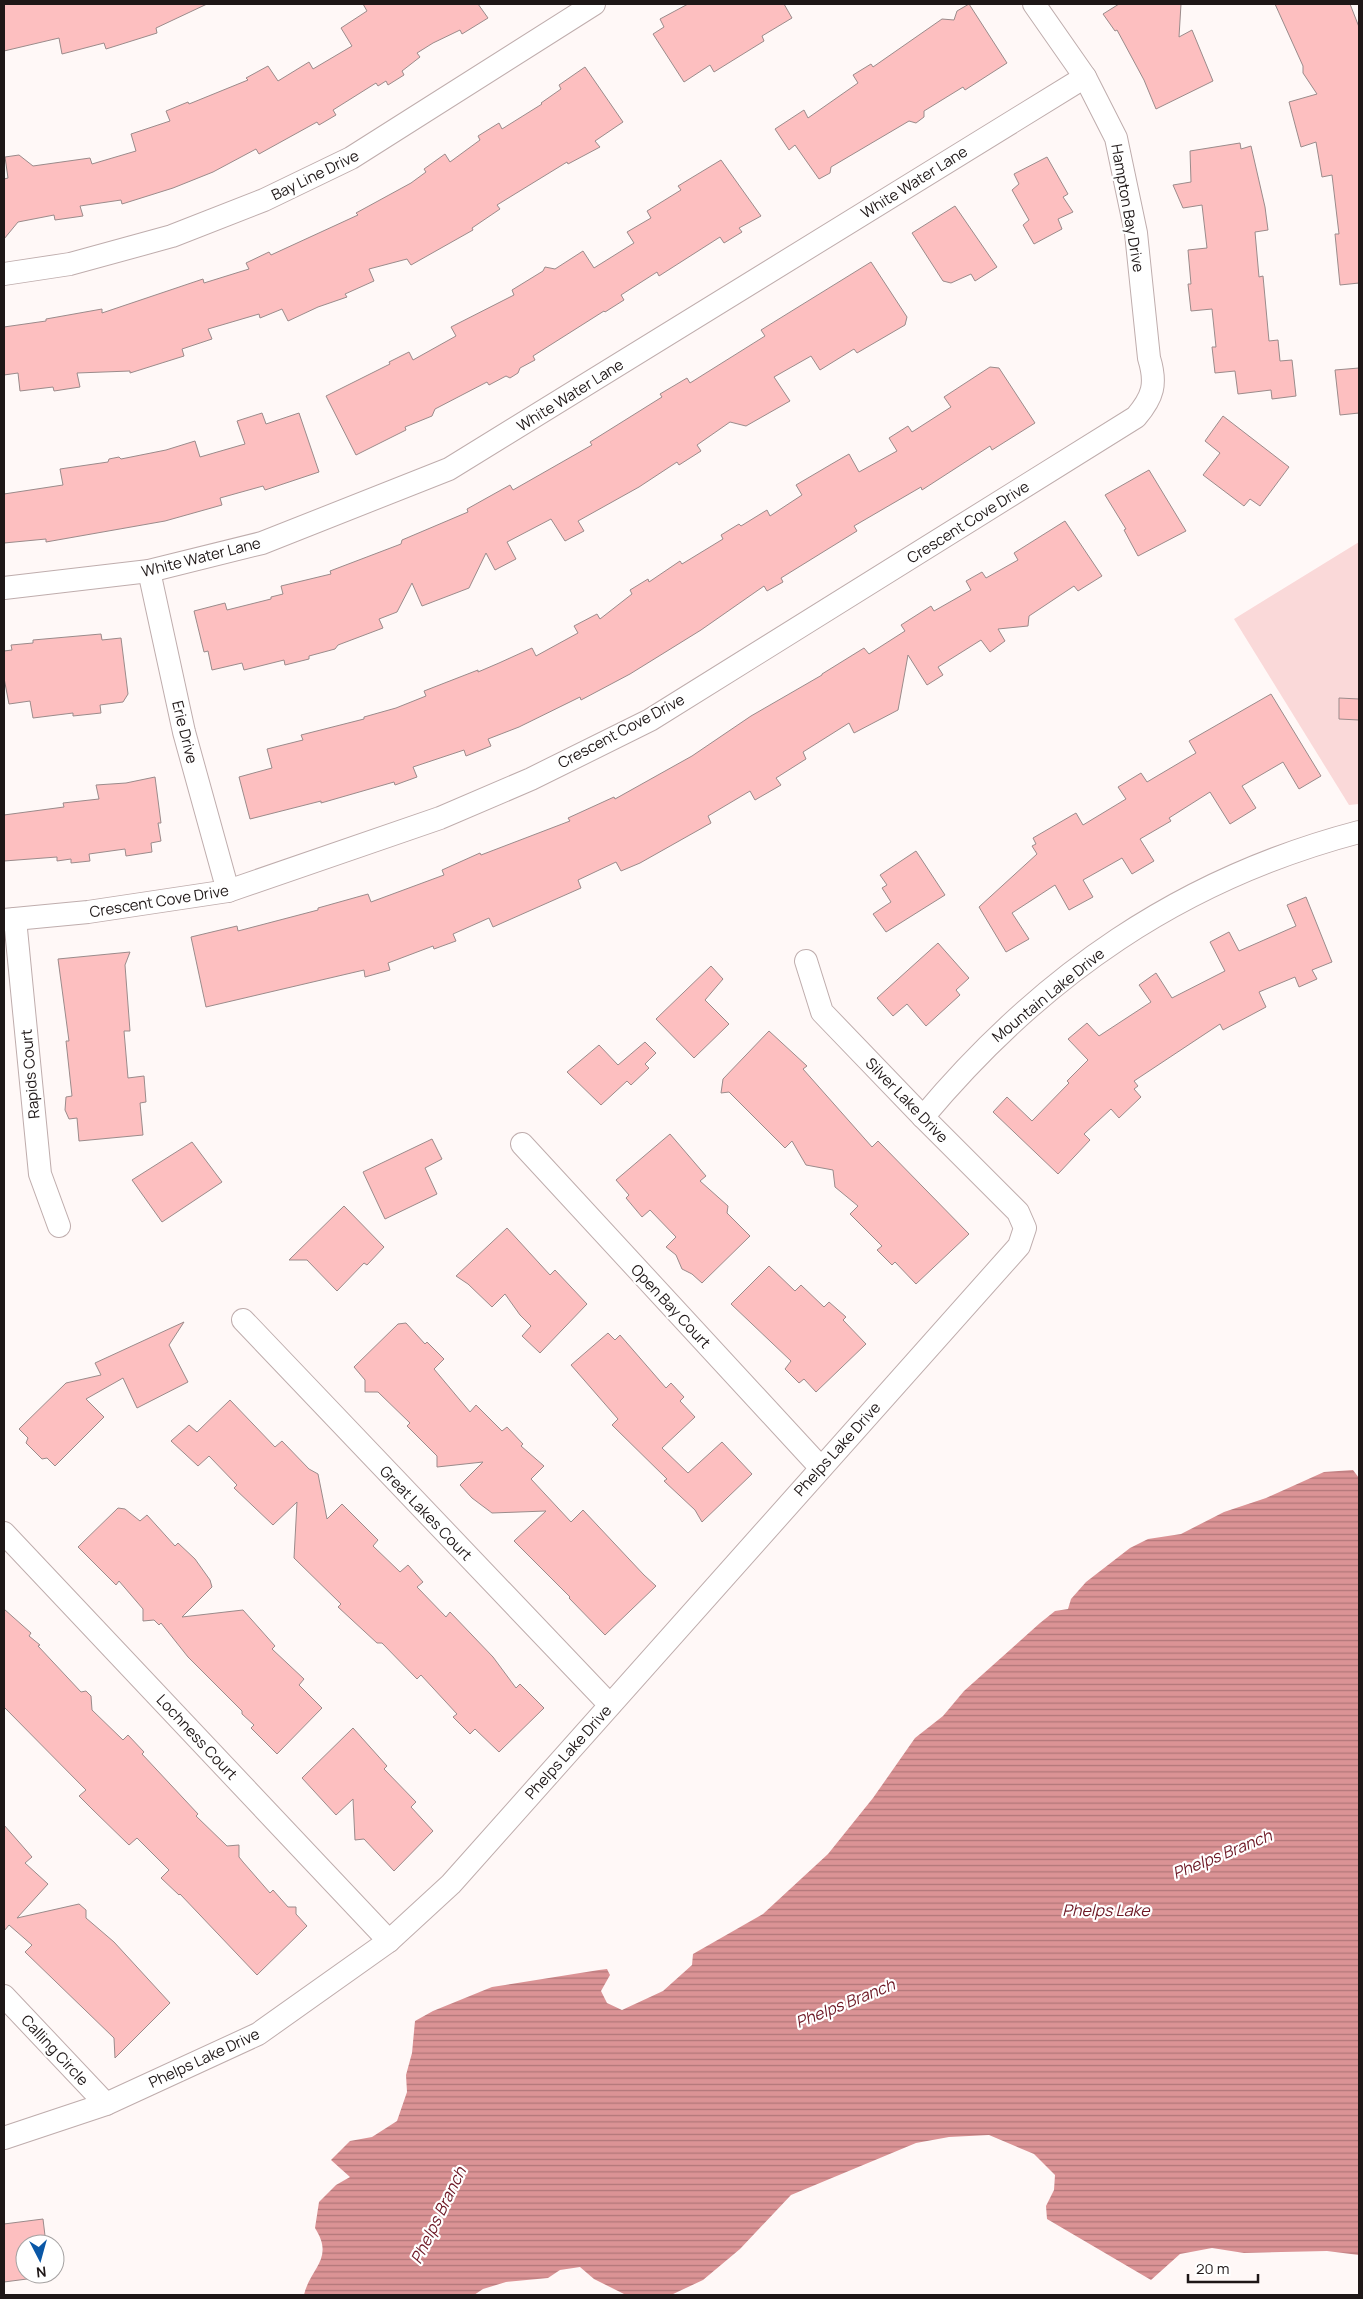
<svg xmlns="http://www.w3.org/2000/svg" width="1363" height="2299" viewBox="0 0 1363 2299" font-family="Manrope,sans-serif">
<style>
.green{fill:#fad9d9}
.water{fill:url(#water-rules)}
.building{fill:#fdbfc0;stroke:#9b8b8b}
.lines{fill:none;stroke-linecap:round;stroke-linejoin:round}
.minor-casing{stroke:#bfadad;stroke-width:24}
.minor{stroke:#fff;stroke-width:22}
.labels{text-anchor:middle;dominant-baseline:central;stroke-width:4.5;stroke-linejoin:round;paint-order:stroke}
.street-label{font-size:15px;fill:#1e1717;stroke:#fff}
.water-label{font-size:16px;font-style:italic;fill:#6d1724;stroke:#fff}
</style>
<defs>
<pattern id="water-rules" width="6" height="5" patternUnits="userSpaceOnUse" patternTransform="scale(1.25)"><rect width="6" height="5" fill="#db9395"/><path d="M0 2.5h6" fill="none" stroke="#b17779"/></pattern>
</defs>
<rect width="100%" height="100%" fill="#fff8f7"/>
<!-- green -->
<path class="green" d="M 1359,542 L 1359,804 L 1349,805 L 1234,619 Z"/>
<!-- water -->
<path class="water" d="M 1353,1470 L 1359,1478 L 1359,2255 L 1327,2251 L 1244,2253 L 1212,2248 L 1180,2254 L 1151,2280 L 1047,2219 L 1046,2206 L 1054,2190 L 1055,2175 L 1034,2154 L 989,2135 L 949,2137 L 916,2143 L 791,2195 L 740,2249 L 703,2280 L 671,2295 L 626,2295 L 594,2279 L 580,2267 L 560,2270 L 548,2278 L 506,2282 L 483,2289 L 474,2295 L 304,2295 C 310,2268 335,2259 315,2228 L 319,2202 L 336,2185 L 350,2177 L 331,2160 L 350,2141 L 372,2137 L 397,2121 L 407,2092 L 406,2075 L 412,2053 L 415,2021 L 433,2011 L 492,1987 L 599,1970 L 607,1969 L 610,1975 L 601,1991 L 607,2003 L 622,2010 L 663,1991 L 692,1965 L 693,1954 L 763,1914 L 828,1854 L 873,1798 L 915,1738 L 943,1716 L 964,1691 L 1040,1623 L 1055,1611 L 1068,1609 L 1071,1599 L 1086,1582 L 1130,1548 L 1148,1539 L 1181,1534 L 1224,1512 L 1266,1498 L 1324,1472 Z"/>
<!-- building -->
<g class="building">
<path d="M 4,4 L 207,4 L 156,28 L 157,33 L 106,49 L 104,43 L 62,54 L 59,38 L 4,51 Z"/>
<path d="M 363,4 L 478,4 L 488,18 L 462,34 L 460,30 L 433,43 L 417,53 L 420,57 L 402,71 L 404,75 L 388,85 L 386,81 L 378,86 L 376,83 L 333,110 L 336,115 L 319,125 L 317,122 L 259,154 L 256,149 L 213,172 L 173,188 L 122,204 L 121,200 L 80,206 L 83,216 L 55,220 L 54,215 L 18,222 L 4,239 L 4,179 L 8,178 L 5,157 L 19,155 L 33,166 L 90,158 L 92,164 L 136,151 L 131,134 L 170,121 L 166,111 L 188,102 L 189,104 L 248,80 L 246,78 L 268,66 L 278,81 L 309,62 L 313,69 L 352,46 L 341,28 L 367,11 Z"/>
<path d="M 688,4 L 784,4 L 792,18 L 762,36 L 764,41 L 714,72 L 710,65 L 684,82 L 653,34 L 664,27 L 660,19 Z"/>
<path d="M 969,4 L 1007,63 L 965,90 L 963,87 L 924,111 L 924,117 L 916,123 L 909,121 L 831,167 L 830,173 L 819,179 L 795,145 L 789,150 L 775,129 L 804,110 L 808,118 L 858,83 L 853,75 L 871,64 L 873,67 L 942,19 L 954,20 L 957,11 Z"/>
<path d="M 1119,4 L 1181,4 L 1179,37 L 1192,30 L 1213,81 L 1156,109 L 1144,80 L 1117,30 L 1115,31 L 1103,14 Z"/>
<path d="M 1275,4 L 1350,4 L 1359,27 L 1359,283 L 1340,285 L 1335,234 L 1339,234 L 1332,175 L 1322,177 L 1316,142 L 1301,147 L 1289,102 L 1317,94 L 1303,73 L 1303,66 Z"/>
<path d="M 585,67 L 623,122 L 595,141 L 600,147 L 568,164 L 567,162 L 497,205 L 500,209 L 472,228 L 473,230 L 411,265 L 407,259 L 369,269 L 374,281 L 345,294 L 347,297 L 318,307 L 288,321 L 282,309 L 260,318 L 259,314 L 208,329 L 212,339 L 182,349 L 184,356 L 130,373 L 130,371 L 77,373 L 80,387 L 54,391 L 53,387 L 20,391 L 18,373 L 4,375 L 4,327 L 46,321 L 46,319 L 102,309 L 102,313 L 203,279 L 204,283 L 249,269 L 246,263 L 269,252 L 271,255 L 358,215 L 356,213 L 411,183 L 426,172 L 424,169 L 445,154 L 450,162 L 480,140 L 478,136 L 499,123 L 502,129 L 542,104 L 541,103 L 561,89 L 559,85 Z"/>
<path d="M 1240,143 L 1241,149 L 1251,146 L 1265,207 L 1268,230 L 1255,232 L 1259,277 L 1263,276 L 1269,341 L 1278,340 L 1280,361 L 1292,360 L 1296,396 L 1272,399 L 1271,390 L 1238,394 L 1235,371 L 1215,373 L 1212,347 L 1216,347 L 1212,309 L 1191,311 L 1188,284 L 1191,284 L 1188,250 L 1207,248 L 1202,205 L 1183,208 L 1173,185 L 1191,182 L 1190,151 Z"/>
<path d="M 1047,157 L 1068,194 L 1063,197 L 1073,212 L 1058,219 L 1062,229 L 1034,244 L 1023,225 L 1029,220 L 1012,190 L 1019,184 L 1014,174 Z"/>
<path d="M 721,160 L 761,216 L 739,228 L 742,232 L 724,243 L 720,237 L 659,276 L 657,272 L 621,295 L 624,300 L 605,312 L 604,311 L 533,356 L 535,360 L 520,368 L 518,373 L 510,378 L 506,376 L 489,385 L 487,382 L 435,409 L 432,416 L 405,427 L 406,430 L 356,455 L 326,396 L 390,364 L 389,362 L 409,352 L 413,360 L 456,336 L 451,327 L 514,295 L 512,290 L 543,271 L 545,267 L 555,269 L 583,251 L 594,268 L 634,243 L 627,232 L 651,218 L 647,211 L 681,190 L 678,186 Z"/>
<path d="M 955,206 L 997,267 L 975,281 L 971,274 L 951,283 L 943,281 L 912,233 Z"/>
<path d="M 871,262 L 907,317 L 905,325 L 857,353 L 854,349 L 820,370 L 811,356 L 774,377 L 790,401 L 746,426 L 730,422 L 697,445 L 701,451 L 679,465 L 677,462 L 639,487 L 578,521 L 584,531 L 565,541 L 551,519 L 507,542 L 516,559 L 495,570 L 486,553 L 469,588 L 422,606 L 412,583 L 397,612 L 379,619 L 383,628 L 338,645 L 335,649 L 309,656 L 309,659 L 285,665 L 284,660 L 244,670 L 242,663 L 212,670 L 208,651 L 204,652 L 194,611 L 225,603 L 227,610 L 271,599 L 271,597 L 283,594 L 281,586 L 331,574 L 330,571 L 401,544 L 402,540 L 468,512 L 467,509 L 510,485 L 513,490 L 592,445 L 590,442 L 662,397 L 660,394 L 687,378 L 690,383 L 765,336 L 761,330 Z"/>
<path d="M 990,367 L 999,368 L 1035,423 L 992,450 L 990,446 L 922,490 L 921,487 L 854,526 L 857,531 L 781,578 L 783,582 L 767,591 L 764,586 L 701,630 L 630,674 L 581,700 L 580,697 L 519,727 L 488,739 L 491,746 L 466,756 L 464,750 L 413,767 L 417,777 L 395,785 L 394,782 L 321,803 L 321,801 L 250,819 L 239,777 L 272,768 L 267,749 L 303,740 L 301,735 L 364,719 L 364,717 L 396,708 L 426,696 L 424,691 L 478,670 L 478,672 L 499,663 L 532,648 L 536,656 L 578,633 L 574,626 L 597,614 L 600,619 L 632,594 L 630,590 L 648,579 L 649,582 L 680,561 L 682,564 L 723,539 L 721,535 L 739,524 L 741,526 L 767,510 L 770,516 L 802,495 L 796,485 L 830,465 L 849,454 L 859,472 L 897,451 L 889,438 L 908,426 L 912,432 L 951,407 L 944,397 Z"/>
<path d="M 1359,368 L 1359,413 L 1340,415 L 1335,370 Z"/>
<path d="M 262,413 L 266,424 L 299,413 L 319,472 L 265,490 L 263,486 L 220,498 L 222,505 L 165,521 L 46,542 L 46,539 L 4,543 L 4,494 L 63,485 L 60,469 L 108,462 L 109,459 L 119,457 L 121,459 L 166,450 L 195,441 L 200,457 L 245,444 L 237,421 Z"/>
<path d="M 1223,416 L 1289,467 L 1260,506 L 1250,499 L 1244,506 L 1203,475 L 1220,453 L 1205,441 Z"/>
<path d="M 1149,470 L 1186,531 L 1138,556 L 1124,530 L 1126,529 L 1105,495 Z"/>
<path d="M 1065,521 L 1102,576 L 1078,591 L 1074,586 L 1029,616 L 1028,626 L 998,629 L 1005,641 L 990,652 L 981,640 L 938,667 L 943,675 L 927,685 L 908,655 L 898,710 L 854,733 L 849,723 L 803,752 L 806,759 L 776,778 L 781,785 L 755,800 L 750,791 L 708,816 L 711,823 L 640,863 L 621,871 L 616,862 L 578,880 L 581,888 L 493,927 L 489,918 L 453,934 L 456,941 L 434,949 L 433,946 L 388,963 L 390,970 L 365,977 L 364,970 L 206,1007 L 191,937 L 237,926 L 238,931 L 318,910 L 318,908 L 368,894 L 371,902 L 444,875 L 442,870 L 480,853 L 481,855 L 570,821 L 568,818 L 614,797 L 615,799 L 692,756 L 751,716 L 822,675 L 822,674 L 864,648 L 869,654 L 905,631 L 901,625 L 931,606 L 934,611 L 971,590 L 966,581 L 982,572 L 986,578 L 1018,560 L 1014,553 Z"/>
<path d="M 101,634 L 102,640 L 121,638 L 128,694 L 123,702 L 100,705 L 101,713 L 73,716 L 73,713 L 33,718 L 30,701 L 9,704 L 4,678 L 4,651 L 12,650 L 11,645 L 33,643 L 33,640 Z"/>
<path d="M 1271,694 L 1321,776 L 1299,789 L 1283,762 L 1242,786 L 1256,808 L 1230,824 L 1210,792 L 1169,818 L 1171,821 L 1140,839 L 1154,861 L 1132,874 L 1122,858 L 1083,880 L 1093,897 L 1069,910 L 1055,885 L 1012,913 L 1029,939 L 1006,952 L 979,907 L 1037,854 L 1032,846 L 1036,844 L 1033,838 L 1076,813 L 1083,825 L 1126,799 L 1118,787 L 1141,773 L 1147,782 L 1196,753 L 1189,741 Z"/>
<path d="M 1339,698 L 1359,699 L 1359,720 L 1339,719 Z"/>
<path d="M 155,777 L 161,823 L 158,823 L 161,841 L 151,843 L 152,852 L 126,856 L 125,849 L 89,854 L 90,861 L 71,863 L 71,859 L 57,861 L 57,857 L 4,861 L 4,815 L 64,807 L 63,803 L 99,799 L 96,785 L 126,783 Z"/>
<path d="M 916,851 L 945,895 L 886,932 L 873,914 L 891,902 L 882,888 L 887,885 L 880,875 Z"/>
<path d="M 1306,897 L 1332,962 L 1312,970 L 1317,979 L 1299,987 L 1295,977 L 1259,992 L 1266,1007 L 1223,1030 L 1220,1024 L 1134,1081 L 1138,1086 L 1134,1089 L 1141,1097 L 1119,1118 L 1111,1109 L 1084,1134 L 1090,1140 L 1058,1174 L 993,1112 L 1007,1097 L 1032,1121 L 1069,1083 L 1067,1081 L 1088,1060 L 1068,1039 L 1087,1023 L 1099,1036 L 1151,1002 L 1139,985 L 1156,973 L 1172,998 L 1225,971 L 1210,942 L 1229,932 L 1239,951 L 1296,926 L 1287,905 Z"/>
<path d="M 938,943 L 969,978 L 956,990 L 960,995 L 926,1026 L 907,1004 L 893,1016 L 877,998 Z"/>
<path d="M 130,952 L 125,965 L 130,1031 L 124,1031 L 128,1078 L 144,1076 L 146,1102 L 140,1103 L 143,1135 L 79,1141 L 77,1118 L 69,1119 L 65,1110 L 66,1097 L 72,1096 L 66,1041 L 69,1041 L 58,959 Z"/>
<path d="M 711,966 L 723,979 L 705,1000 L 729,1024 L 694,1058 L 656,1019 Z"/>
<path d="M 769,1031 L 807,1066 L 803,1069 L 872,1147 L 878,1141 L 969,1234 L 916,1284 L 895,1262 L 892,1265 L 877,1250 L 882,1246 L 850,1214 L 858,1206 L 835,1187 L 833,1170 L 806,1165 L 792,1141 L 785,1148 L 729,1092 L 721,1093 L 723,1079 Z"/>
<path d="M 645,1042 L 656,1053 L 645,1064 L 649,1068 L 631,1085 L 627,1081 L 601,1105 L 567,1072 L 599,1045 L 618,1065 Z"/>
<path d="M 670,1134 L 706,1176 L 700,1181 L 728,1206 L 727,1213 L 750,1236 L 702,1283 L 692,1274 L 682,1269 L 676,1255 L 666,1247 L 676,1237 L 650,1210 L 642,1217 L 626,1198 L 629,1195 L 616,1180 Z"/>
<path d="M 432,1139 L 442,1159 L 425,1168 L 437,1194 L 385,1219 L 363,1172 Z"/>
<path d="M 192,1142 L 222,1182 L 162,1222 L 132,1180 Z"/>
<path d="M 344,1206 L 384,1247 L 367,1265 L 364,1263 L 337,1291 L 307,1260 L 289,1260 Z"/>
<path d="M 507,1228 L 550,1275 L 555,1270 L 587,1304 L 540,1353 L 522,1336 L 531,1326 L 520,1315 L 505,1294 L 492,1307 L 468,1284 L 456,1276 Z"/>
<path d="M 769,1266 L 795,1291 L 801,1285 L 824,1307 L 829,1302 L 846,1317 L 843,1320 L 866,1344 L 816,1392 L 804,1379 L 799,1383 L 785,1369 L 791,1361 L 731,1304 Z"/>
<path d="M 184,1322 L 169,1345 L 188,1382 L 137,1408 L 123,1378 L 86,1399 L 104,1417 L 55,1466 L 47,1458 L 42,1459 L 26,1443 L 28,1438 L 19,1429 L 66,1383 L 101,1375 L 95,1363 Z"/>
<path d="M 406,1323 L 425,1344 L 427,1342 L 444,1359 L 434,1369 L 470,1412 L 476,1405 L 502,1431 L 507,1427 L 523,1444 L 521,1446 L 544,1466 L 531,1479 L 571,1522 L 583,1510 L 644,1575 L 656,1586 L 605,1635 L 569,1598 L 570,1597 L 514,1541 L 546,1511 L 492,1513 L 472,1498 L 460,1485 L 483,1462 L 437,1467 L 437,1456 L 407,1426 L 410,1423 L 378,1392 L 365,1392 L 365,1380 L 354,1367 L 398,1324 Z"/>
<path d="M 608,1333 L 615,1340 L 620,1335 L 666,1388 L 671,1383 L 684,1397 L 680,1401 L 695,1417 L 662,1448 L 688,1473 L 722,1442 L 752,1474 L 702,1522 L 695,1510 L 664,1481 L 667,1479 L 612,1425 L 618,1419 L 571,1365 Z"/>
<path d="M 230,1400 L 275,1447 L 282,1441 L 309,1469 L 318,1474 L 327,1519 L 342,1504 L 378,1540 L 373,1546 L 400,1572 L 408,1565 L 423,1582 L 417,1587 L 446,1617 L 450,1612 L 493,1657 L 516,1688 L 520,1684 L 544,1708 L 499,1752 L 475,1729 L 470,1734 L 453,1717 L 457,1714 L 421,1675 L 417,1679 L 382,1643 L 377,1643 L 338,1607 L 341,1604 L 294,1558 L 297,1502 L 273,1525 L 234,1488 L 237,1485 L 209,1456 L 198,1466 L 171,1441 L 189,1425 L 197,1432 Z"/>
<path d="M 118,1508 L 125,1509 L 140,1521 L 147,1515 L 175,1546 L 178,1543 L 195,1559 L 210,1580 L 212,1587 L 182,1617 L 243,1610 L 275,1646 L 272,1649 L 304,1679 L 299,1685 L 322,1708 L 277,1754 L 251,1728 L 254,1725 L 242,1714 L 242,1711 L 188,1657 L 161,1623 L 159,1625 L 154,1620 L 143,1621 L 143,1609 L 119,1581 L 116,1585 L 78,1547 Z"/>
<path d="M 4,1609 L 31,1633 L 29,1636 L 40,1645 L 38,1646 L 81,1692 L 86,1691 L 91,1696 L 92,1710 L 123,1740 L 128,1735 L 144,1752 L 142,1754 L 198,1814 L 196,1816 L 227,1846 L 239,1845 L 239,1857 L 243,1862 L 270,1893 L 273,1890 L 288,1907 L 296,1907 L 296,1914 L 307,1926 L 257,1975 L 180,1894 L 179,1895 L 161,1878 L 169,1870 L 137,1838 L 129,1845 L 92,1809 L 79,1796 L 86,1790 L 4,1707 Z"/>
<path d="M 353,1728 L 387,1766 L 384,1769 L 416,1802 L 411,1807 L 433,1831 L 394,1871 L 364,1839 L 355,1840 L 353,1799 L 336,1815 L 302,1778 Z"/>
<path d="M 4,1825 L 32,1857 L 25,1863 L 48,1884 L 17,1918 L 79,1904 L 86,1910 L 86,1918 L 114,1942 L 170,2003 L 115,2058 L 114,2038 L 25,1952 L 32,1945 L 9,1925 L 4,1931 Z"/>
<path d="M 43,2219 L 46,2244 L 25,2244 L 25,2274 L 49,2274 L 50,2276 L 4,2282 L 4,2224 Z"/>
</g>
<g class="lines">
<!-- minor casing -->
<g class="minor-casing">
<g id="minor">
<path d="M 4,274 L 70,264 L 172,236 L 264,200 L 351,158 L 594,4"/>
<path d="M 149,571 L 184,732 L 228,891"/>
<path d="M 4,588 L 149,571 L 262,543 L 449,469 L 1085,77"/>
<path d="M 15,919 L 40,1174 L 59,1226"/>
<path d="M 4,920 L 88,912 L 228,891 L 440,818 L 531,779 L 650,720 L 1136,417 C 1153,397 1157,384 1149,358 L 1136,233 L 1116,138 L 1085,77 L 1034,4"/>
<path d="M 923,1117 C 1041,976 1180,879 1359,832"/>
<path d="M 522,1144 L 821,1468"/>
<path d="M 243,1320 L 610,1705"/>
<path d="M 4,1533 L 389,1941"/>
<path d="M 4,1996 L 106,2104"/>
<path d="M 4,2138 L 106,2104 L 258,2034 L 389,1941 L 451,1884 L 1019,1246 L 1025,1228 L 1018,1212 L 923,1117 L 822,1012 L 806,961"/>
</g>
</g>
<!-- minor -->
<use href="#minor" class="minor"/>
</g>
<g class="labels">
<!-- street labels -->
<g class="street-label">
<text transform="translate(315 175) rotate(-26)">Bay Line Drive</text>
<text transform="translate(914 182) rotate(-32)">White Water Lane</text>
<text transform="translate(1128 208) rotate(80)">Hampton Bay Drive</text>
<text transform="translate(570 395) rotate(-32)">White Water Lane</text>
<text transform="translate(968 522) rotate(-32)">Crescent Cove Drive</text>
<text transform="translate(201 557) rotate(-14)">White Water Lane</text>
<text transform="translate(621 731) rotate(-28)">Crescent Cove Drive</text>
<text transform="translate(185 732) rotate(76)">Erie Drive</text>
<text transform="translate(159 901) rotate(-9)">Crescent Cove Drive</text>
<text transform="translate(1048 995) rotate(-39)">Mountain Lake Drive</text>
<text transform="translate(30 1074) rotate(-95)">Rapids Court</text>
<text transform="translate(907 1100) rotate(46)">Silver Lake Drive</text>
<text transform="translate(671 1306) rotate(47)">Open Bay Court</text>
<text transform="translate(837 1449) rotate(-48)">Phelps Lake Drive</text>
<text transform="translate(426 1513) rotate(46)">Great Lakes Court</text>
<text transform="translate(197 1737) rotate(47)">Lochness Court</text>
<text transform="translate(568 1752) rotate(-48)">Phelps Lake Drive</text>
<text transform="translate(55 2050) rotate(47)">Calling Circle</text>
<text transform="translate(204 2058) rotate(-25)">Phelps Lake Drive</text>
</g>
<!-- water labels -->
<g class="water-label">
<text transform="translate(1222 1854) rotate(-22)">Phelps Branch</text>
<text x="1106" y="1910">Phelps Lake</text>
<text transform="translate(845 2003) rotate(-22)">Phelps Branch</text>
<text transform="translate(438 2215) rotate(-64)">Phelps Branch</text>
</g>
</g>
<!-- border -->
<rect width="1363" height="2299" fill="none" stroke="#1e1717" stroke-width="10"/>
<!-- north arrow -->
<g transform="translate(40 2259) rotate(174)"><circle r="24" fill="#ffffff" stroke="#a5a2a2"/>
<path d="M0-4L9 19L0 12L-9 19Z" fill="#0a57a6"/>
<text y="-8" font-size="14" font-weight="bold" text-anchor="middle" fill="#1e1717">N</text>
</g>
<!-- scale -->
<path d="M1188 2274v8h70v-8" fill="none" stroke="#1e1717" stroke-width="2.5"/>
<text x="1196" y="2274" font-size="15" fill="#1e1717" stroke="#ffffff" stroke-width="4" paint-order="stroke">20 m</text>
</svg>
